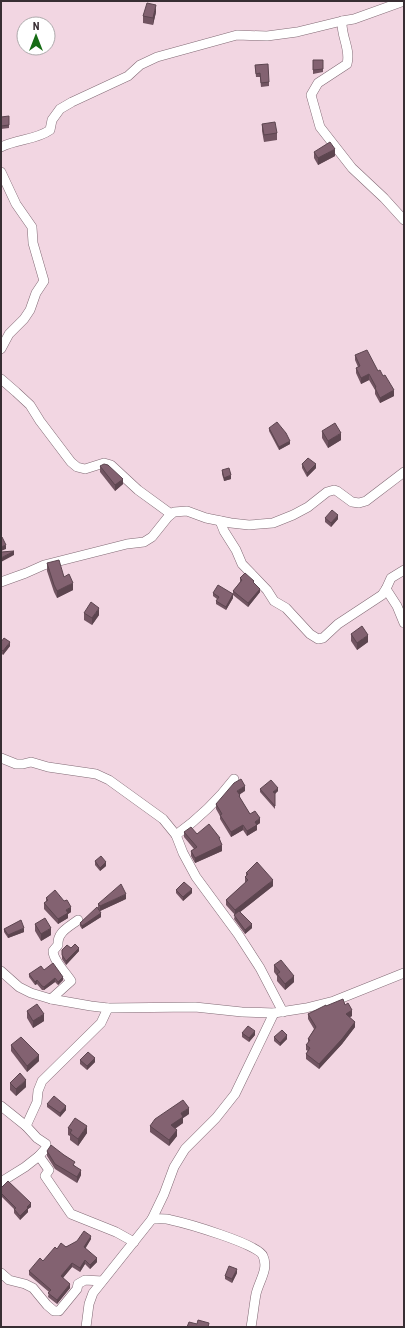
<svg xmlns="http://www.w3.org/2000/svg" width="405" height="1328" viewBox="0 0 405 1328" font-family="'Roboto Condensed',sans-serif">
<style>
.lines{fill:none;stroke-linecap:round;stroke-linejoin:round}
.street-casing{stroke:#826a75;stroke-width:10}
.street{stroke:#fff;stroke-width:9}
.wall{fill:#715461}
.shaded-wall{fill:#5c454f}
.building{fill:#836271;stroke:#5c454f}
</style>
<rect width="100%" height="100%" fill="#f2d6e2"/>
<g class="lines">
<!-- street casing -->
<g class="street-casing">
<g id="street">
<path d="M 342,21 C 341,37 351,49 347,64 L 318,83 L 311,95 L 320,127 L 352,168 L 384,198 L 404,220"/>
<path d="M 1,147 C 17,139 36,140 50,130 L 52,120 L 60,109 L 72,102 L 128,76 L 140,65 L 157,57 L 237,35 L 267,36 L 297,32 L 342,21 L 354,19 L 404,1"/>
<path d="M 1,172 L 16,204 L 32,227 L 33,243 L 44,281 L 36,293 L 30,310 L 24,319 L 9,334 L 1,349"/>
<path d="M 1,379 L 16,392 L 30,405 L 40,421 L 71,462 L 77,467 L 85,469 L 104,463 L 111,465 L 138,490 L 171,514"/>
<path d="M 220,521 L 224,531 L 236,550 L 242,564 L 267,590 L 274,601 L 286,608 L 310,634 L 318,639 L 323,638 L 338,624 L 382,595 L 386,589 L 391,578 L 404,570"/>
<path d="M 1,582 L 26,573 L 44,565 L 127,544 L 144,542 L 152,537 L 168,517 L 174,512 L 187,511 L 206,518 L 231,523 L 249,525 L 273,523 L 293,515 L 308,507 L 327,492 L 334,490 L 337,491 L 352,502 L 359,503 L 366,501 L 404,472"/>
<path d="M 386,589 L 397,606 L 404,623"/>
<path d="M 1,758 L 16,764 L 23,764 L 31,762 L 48,767 L 96,774 L 109,780 L 163,819 L 176,835 L 183,853 L 196,877 L 238,934 L 260,968 L 283,1012"/>
<path d="M 176,835 C 198,819 218,800 234,779"/>
<path d="M 1,971 L 19,987 L 31,993 L 51,999 L 91,1006 L 108,1008 L 195,1007 L 242,1012 L 274,1013 L 306,1008 L 334,1001 L 404,973"/>
<path d="M 51,999 L 71,981 C 66,973 53,960 53,951 L 58,945 C 57,932 69,927 78,920"/>
<path d="M 1,1106 L 26,1126 L 37,1138 L 46,1144 L 46,1148 L 39,1156 L 49,1170 L 45,1176 L 71,1214 L 116,1232 L 134,1242"/>
<path d="M 26,1126 L 37,1102 L 38,1091 L 42,1081 L 101,1023 L 108,1008"/>
<path d="M 1,1182 L 25,1167 L 39,1156"/>
<path d="M 152,1219 C 158,1219 165,1218 171,1220 C 185,1223 259,1244 263,1256 C 269,1269 259,1281 256,1294 C 254,1305 253,1316 251,1327"/>
<path d="M 1,1273 L 9,1280 L 25,1284 L 33,1288 L 47,1305 L 54,1311 L 59,1311 L 77,1289 L 78,1284 L 85,1280 L 102,1281"/>
<path d="M 86,1327 L 89,1304 L 93,1293 L 152,1219 L 164,1194 L 174,1167 L 185,1149 L 216,1118 L 235,1094 L 274,1013"/>
</g>
</g>
<!-- street -->
<use href="#street" class="street"/>
</g>
<!-- wall -->
<g class="wall">
<path d="M 156,12 L 153,25 L 143,23 L 143,16 Z"/>
<path d="M 313,60 L 323,60 L 323,72 L 313,74 Z"/>
<path d="M 255,65 L 269,82 L 269,86 L 261,87 L 260,77 L 256,77 Z"/>
<path d="M 1,117 L 9,125 L 9,128 L 1,129 Z"/>
<path d="M 262,124 L 277,133 L 277,140 L 264,142 L 262,131 Z"/>
<path d="M 314,152 L 335,156 L 318,165 L 314,158 Z"/>
<path d="M 355,355 L 378,371 L 394,396 L 380,403 L 375,394 L 375,390 L 369,380 L 361,384 L 356,373 L 356,368 L 358,367 L 355,360 Z"/>
<path d="M 269,428 L 290,444 L 279,450 L 269,431 Z"/>
<path d="M 322,431 L 341,440 L 328,448 L 322,438 Z"/>
<path d="M 302,464 L 316,468 L 307,477 L 302,468 Z"/>
<path d="M 100,466 L 123,484 L 115,491 L 100,472 Z"/>
<path d="M 222,470 L 231,479 L 224,481 L 222,474 Z"/>
<path d="M 325,518 L 338,519 L 331,527 L 325,522 Z"/>
<path d="M 47,563 L 64,577 L 73,590 L 57,598 L 54,592 L 47,571 Z"/>
<path d="M 240,578 L 254,583 L 260,592 L 248,607 L 233,595 L 233,598 L 226,610 L 216,604 L 216,601 L 217,599 L 213,596 L 213,593 L 233,594 L 233,591 L 240,582 Z"/>
<path d="M 84,613 L 99,615 L 92,625 L 84,620 Z"/>
<path d="M 351,634 L 368,642 L 357,650 L 351,641 Z"/>
<path d="M 1,642 L 10,646 L 3,655 L 1,653 Z"/>
<path d="M 260,789 L 278,791 L 275,794 L 275,809 L 260,792 Z"/>
<path d="M 245,791 L 240,794 L 240,798 L 250,814 L 260,823 L 257,825 L 257,830 L 247,836 L 243,830 L 231,837 L 220,819 L 220,816 L 216,809 L 216,804 Z"/>
<path d="M 184,832 L 197,834 L 220,841 L 222,851 L 195,863 L 191,856 L 191,851 L 194,849 L 184,837 Z"/>
<path d="M 95,861 L 106,866 L 100,871 L 95,865 Z"/>
<path d="M 246,873 L 273,886 L 240,912 L 252,928 L 245,934 L 234,919 L 235,915 L 226,905 L 226,900 L 245,883 L 245,877 L 246,876 Z"/>
<path d="M 176,890 L 192,893 L 183,901 L 176,893 Z"/>
<path d="M 46,898 L 71,912 L 68,914 L 68,918 L 58,924 L 44,909 L 44,903 L 46,902 Z"/>
<path d="M 126,899 L 100,911 L 101,917 L 82,929 L 80,926 L 80,923 L 98,909 L 98,904 Z"/>
<path d="M 35,924 L 51,935 L 41,941 L 35,931 Z"/>
<path d="M 4,929 L 24,932 L 8,938 L 4,932 Z"/>
<path d="M 71,948 L 79,951 L 66,965 L 62,959 L 62,950 Z"/>
<path d="M 274,965 L 294,982 L 285,990 L 277,981 L 277,976 L 274,972 Z"/>
<path d="M 44,970 L 63,980 L 58,985 L 55,982 L 44,990 L 42,990 L 37,984 L 35,985 L 29,977 L 29,974 Z"/>
<path d="M 345,1005 L 352,1016 L 350,1017 L 355,1027 L 342,1044 L 319,1069 L 306,1059 L 306,1054 L 308,1051 L 306,1050 L 306,1045 L 308,1043 L 308,1039 L 314,1029 L 308,1019 L 308,1014 L 326,1006 Z"/>
<path d="M 27,1011 L 44,1021 L 33,1028 L 27,1018 Z"/>
<path d="M 242,1033 L 255,1035 L 249,1042 L 242,1037 Z"/>
<path d="M 274,1037 L 287,1039 L 280,1046 L 274,1041 Z"/>
<path d="M 11,1045 L 39,1061 L 27,1072 L 11,1051 Z"/>
<path d="M 80,1060 L 95,1062 L 87,1070 L 80,1064 Z"/>
<path d="M 10,1083 L 26,1087 L 16,1096 L 10,1090 Z"/>
<path d="M 47,1104 L 66,1110 L 60,1117 L 47,1107 Z"/>
<path d="M 189,1114 L 183,1118 L 183,1123 L 175,1129 L 177,1136 L 169,1146 L 150,1132 L 150,1126 Z"/>
<path d="M 68,1128 L 87,1133 L 78,1146 L 70,1140 L 70,1136 L 68,1135 Z"/>
<path d="M 47,1151 L 64,1155 L 75,1166 L 81,1175 L 77,1183 L 55,1169 L 47,1156 Z"/>
<path d="M 1,1188 L 31,1207 L 28,1209 L 28,1212 L 20,1220 L 14,1213 L 14,1209 L 1,1196 Z"/>
<path d="M 91,1239 L 85,1248 L 97,1262 L 90,1269 L 85,1264 L 80,1272 L 72,1267 L 63,1278 L 70,1288 L 57,1304 L 48,1297 L 49,1292 L 29,1275 L 29,1271 L 43,1261 L 57,1249 Z"/>
<path d="M 237,1273 L 232,1283 L 225,1279 L 225,1276 Z"/>
</g>
<!-- shaded-wall -->
<g class="shaded-wall">
<path d="M 156,5 L 156,12 L 153,25 L 153,18 Z"/>
<path d="M 335,149 L 335,156 L 318,165 L 318,158 Z"/>
<path d="M 369,374 L 369,380 L 361,384 L 361,378 Z"/>
<path d="M 394,390 L 394,396 L 380,403 L 380,398 Z"/>
<path d="M 341,433 L 341,440 L 328,448 L 328,441 Z"/>
<path d="M 290,441 L 290,444 L 279,450 L 279,447 Z"/>
<path d="M 316,464 L 316,468 L 307,477 L 307,473 Z"/>
<path d="M 231,475 L 231,479 L 224,481 L 224,478 Z"/>
<path d="M 123,479 L 123,484 L 115,491 L 115,485 Z"/>
<path d="M 338,515 L 338,519 L 331,527 L 331,523 Z"/>
<path d="M 6,545 L 6,549 L 1,551 L 1,547 Z"/>
<path d="M 14,551 L 14,555 L 1,562 L 1,558 Z"/>
<path d="M 73,583 L 73,590 L 57,598 L 57,591 Z"/>
<path d="M 260,589 L 260,592 L 248,607 L 248,603 Z"/>
<path d="M 233,594 L 233,598 L 226,610 L 226,607 Z"/>
<path d="M 99,608 L 99,615 L 92,625 L 92,618 Z"/>
<path d="M 368,635 L 368,642 L 357,650 L 357,643 Z"/>
<path d="M 10,642 L 10,646 L 3,655 L 3,651 Z"/>
<path d="M 245,786 L 245,791 L 237,796 L 237,791 Z"/>
<path d="M 278,788 L 278,791 L 273,795 L 273,792 Z"/>
<path d="M 260,818 L 260,823 L 257,825 L 257,830 L 247,836 L 247,831 L 255,822 Z"/>
<path d="M 243,825 L 243,830 L 231,837 L 231,832 Z"/>
<path d="M 222,845 L 222,851 L 195,863 L 195,858 Z"/>
<path d="M 106,862 L 106,866 L 100,871 L 100,868 Z"/>
<path d="M 273,880 L 273,886 L 235,916 L 235,910 Z"/>
<path d="M 192,889 L 192,893 L 183,901 L 183,897 Z"/>
<path d="M 126,894 L 126,899 L 100,911 L 100,906 Z"/>
<path d="M 71,907 L 71,912 L 68,914 L 68,918 L 58,924 L 58,919 L 66,910 Z"/>
<path d="M 101,913 L 101,917 L 82,929 L 82,926 Z"/>
<path d="M 252,924 L 252,928 L 245,934 L 245,930 Z"/>
<path d="M 24,928 L 24,932 L 8,938 L 8,935 Z"/>
<path d="M 51,928 L 51,935 L 41,941 L 41,934 Z"/>
<path d="M 79,948 L 79,951 L 66,965 L 66,961 Z"/>
<path d="M 294,976 L 294,982 L 285,990 L 285,984 Z"/>
<path d="M 63,977 L 63,980 L 58,985 L 58,982 Z"/>
<path d="M 55,978 L 55,982 L 44,990 L 44,987 Z"/>
<path d="M 37,980 L 37,984 L 35,985 L 35,982 Z"/>
<path d="M 352,1010 L 352,1016 L 346,1019 L 346,1014 Z"/>
<path d="M 44,1014 L 44,1021 L 33,1028 L 33,1021 Z"/>
<path d="M 355,1022 L 355,1027 L 342,1044 L 319,1069 L 319,1064 Z"/>
<path d="M 255,1031 L 255,1035 L 249,1042 L 249,1038 Z"/>
<path d="M 287,1035 L 287,1039 L 280,1046 L 280,1043 Z"/>
<path d="M 39,1055 L 39,1061 L 27,1072 L 27,1066 Z"/>
<path d="M 95,1058 L 95,1062 L 87,1070 L 87,1066 Z"/>
<path d="M 26,1080 L 26,1087 L 16,1096 L 16,1089 Z"/>
<path d="M 66,1106 L 66,1110 L 60,1117 L 60,1113 Z"/>
<path d="M 189,1108 L 189,1114 L 183,1118 L 183,1123 L 171,1131 L 171,1125 L 181,1113 Z"/>
<path d="M 87,1126 L 87,1133 L 78,1146 L 78,1139 Z"/>
<path d="M 177,1130 L 177,1136 L 169,1146 L 169,1140 Z"/>
<path d="M 81,1170 L 81,1175 L 77,1183 L 77,1177 Z"/>
<path d="M 31,1203 L 31,1207 L 28,1209 L 28,1212 L 20,1220 L 20,1216 Z"/>
<path d="M 91,1236 L 91,1239 L 84,1251 L 84,1247 Z"/>
<path d="M 97,1258 L 97,1262 L 90,1269 L 90,1265 Z"/>
<path d="M 85,1260 L 85,1264 L 80,1272 L 80,1268 Z"/>
<path d="M 72,1263 L 72,1267 L 61,1280 L 61,1276 Z"/>
<path d="M 237,1269 L 237,1273 L 232,1283 L 232,1279 Z"/>
<path d="M 70,1284 L 70,1288 L 57,1304 L 57,1300 Z"/>
</g>
<!-- building -->
<g class="building">
<path d="M 147,3 L 156,5 L 153,18 L 143,16 Z"/>
<path d="M 313,60 L 323,60 L 323,69 L 313,70 Z"/>
<path d="M 268,64 L 269,82 L 261,83 L 260,73 L 256,74 L 255,65 Z"/>
<path d="M 9,116 L 9,125 L 1,126 L 1,117 Z"/>
<path d="M 275,122 L 277,133 L 264,135 L 262,124 Z"/>
<path d="M 330,142 L 335,149 L 318,158 L 314,152 Z"/>
<path d="M 367,350 L 378,371 L 380,370 L 383,376 L 385,375 L 394,390 L 380,398 L 375,388 L 376,387 L 369,374 L 361,378 L 356,368 L 360,366 L 355,355 Z"/>
<path d="M 277,422 L 286,433 L 290,441 L 279,447 L 269,428 Z"/>
<path d="M 335,423 L 341,433 L 328,441 L 322,431 Z"/>
<path d="M 308,458 L 316,464 L 307,473 L 302,464 Z"/>
<path d="M 104,464 L 108,465 L 123,479 L 115,485 L 100,466 Z"/>
<path d="M 229,468 L 231,475 L 224,478 L 222,470 Z"/>
<path d="M 332,510 L 338,515 L 331,523 L 325,518 Z"/>
<path d="M 1,537 L 2,537 L 6,545 L 1,547 Z"/>
<path d="M 14,551 L 1,558 L 1,552 Z"/>
<path d="M 59,560 L 64,577 L 69,574 L 73,583 L 57,591 L 54,585 L 47,563 Z"/>
<path d="M 245,573 L 254,581 L 253,582 L 260,589 L 248,603 L 233,591 L 242,580 L 240,578 Z"/>
<path d="M 218,585 L 233,594 L 226,607 L 216,601 L 219,597 L 213,593 Z"/>
<path d="M 91,602 L 99,608 L 92,618 L 84,613 Z"/>
<path d="M 362,626 L 368,635 L 357,643 L 351,634 Z"/>
<path d="M 4,638 L 10,642 L 3,651 L 1,649 L 1,642 Z"/>
<path d="M 241,779 L 245,786 L 237,791 L 240,795 L 239,796 L 250,814 L 255,811 L 260,818 L 255,822 L 257,825 L 247,831 L 243,825 L 231,832 L 220,815 L 222,814 L 216,804 L 234,783 Z"/>
<path d="M 271,780 L 278,788 L 273,792 L 275,793 L 275,806 L 260,789 Z"/>
<path d="M 209,824 L 220,838 L 219,838 L 222,845 L 195,858 L 191,851 L 197,847 L 184,832 L 191,827 L 197,834 Z"/>
<path d="M 101,856 L 106,862 L 100,868 L 95,861 Z"/>
<path d="M 257,862 L 273,880 L 235,910 L 226,900 L 248,880 L 245,877 L 248,874 L 246,873 Z"/>
<path d="M 184,882 L 192,889 L 183,897 L 176,890 Z"/>
<path d="M 121,884 L 126,894 L 100,906 L 98,904 Z"/>
<path d="M 55,890 L 64,901 L 67,900 L 71,907 L 66,910 L 68,913 L 58,919 L 44,903 L 48,900 L 46,898 Z"/>
<path d="M 97,907 L 101,913 L 82,926 L 80,923 Z"/>
<path d="M 239,911 L 252,924 L 245,930 L 234,915 Z"/>
<path d="M 45,918 L 51,928 L 41,934 L 35,924 Z"/>
<path d="M 21,920 L 24,928 L 8,935 L 4,929 Z"/>
<path d="M 75,944 L 79,948 L 66,961 L 62,955 L 62,950 L 67,945 L 71,948 Z"/>
<path d="M 281,960 L 294,976 L 285,984 L 277,974 L 280,972 L 274,965 Z"/>
<path d="M 53,963 L 63,977 L 58,982 L 55,978 L 44,987 L 42,986 L 37,980 L 35,982 L 29,974 L 41,966 L 44,970 Z"/>
<path d="M 343,999 L 345,1005 L 348,1003 L 352,1010 L 346,1014 L 355,1022 L 342,1039 L 319,1064 L 306,1054 L 310,1048 L 306,1045 L 310,1040 L 308,1039 L 316,1027 L 308,1014 L 326,1005 L 326,1006 Z"/>
<path d="M 37,1004 L 44,1014 L 33,1021 L 27,1011 Z"/>
<path d="M 248,1026 L 255,1031 L 249,1038 L 242,1033 Z"/>
<path d="M 282,1030 L 287,1035 L 280,1043 L 274,1037 Z"/>
<path d="M 21,1037 L 39,1055 L 27,1066 L 11,1045 Z"/>
<path d="M 88,1052 L 95,1058 L 87,1066 L 80,1060 Z"/>
<path d="M 20,1073 L 26,1080 L 16,1089 L 10,1083 Z"/>
<path d="M 54,1096 L 66,1106 L 60,1113 L 47,1104 Z"/>
<path d="M 183,1100 L 189,1108 L 181,1113 L 183,1117 L 171,1125 L 177,1130 L 169,1140 L 150,1126 L 155,1119 Z"/>
<path d="M 75,1118 L 87,1126 L 78,1139 L 70,1133 L 72,1130 L 68,1128 Z"/>
<path d="M 51,1145 L 64,1155 L 75,1162 L 73,1165 L 81,1170 L 77,1177 L 55,1164 L 47,1151 Z"/>
<path d="M 8,1181 L 31,1203 L 27,1207 L 28,1208 L 20,1216 L 14,1209 L 16,1208 L 1,1193 L 1,1188 Z"/>
<path d="M 84,1231 L 91,1236 L 84,1247 L 97,1258 L 90,1265 L 85,1260 L 80,1268 L 72,1263 L 61,1276 L 70,1284 L 57,1300 L 48,1293 L 51,1290 L 29,1271 L 40,1258 L 43,1261 L 55,1247 L 57,1249 L 61,1243 L 66,1247 L 77,1241 Z"/>
<path d="M 229,1266 L 237,1269 L 232,1279 L 225,1276 Z"/>
<path d="M 198,1320 L 209,1323 L 208,1327 L 187,1327 L 189,1322 L 197,1324 Z"/>
</g>
<!-- border -->
<rect width="405" height="1328" fill="none" stroke="#382e33" stroke-width="4"/>
<!-- north arrow -->
<g transform="translate(36 36)"><circle r="19" fill="#ffffff" stroke="#afabad"/>
<path d="M0-3L7 15L0 10L-7 15Z" fill="#166c15"/>
<text y="-6" font-size="11" font-weight="bold" text-anchor="middle" fill="#382e33">N</text>
</g>
</svg>
